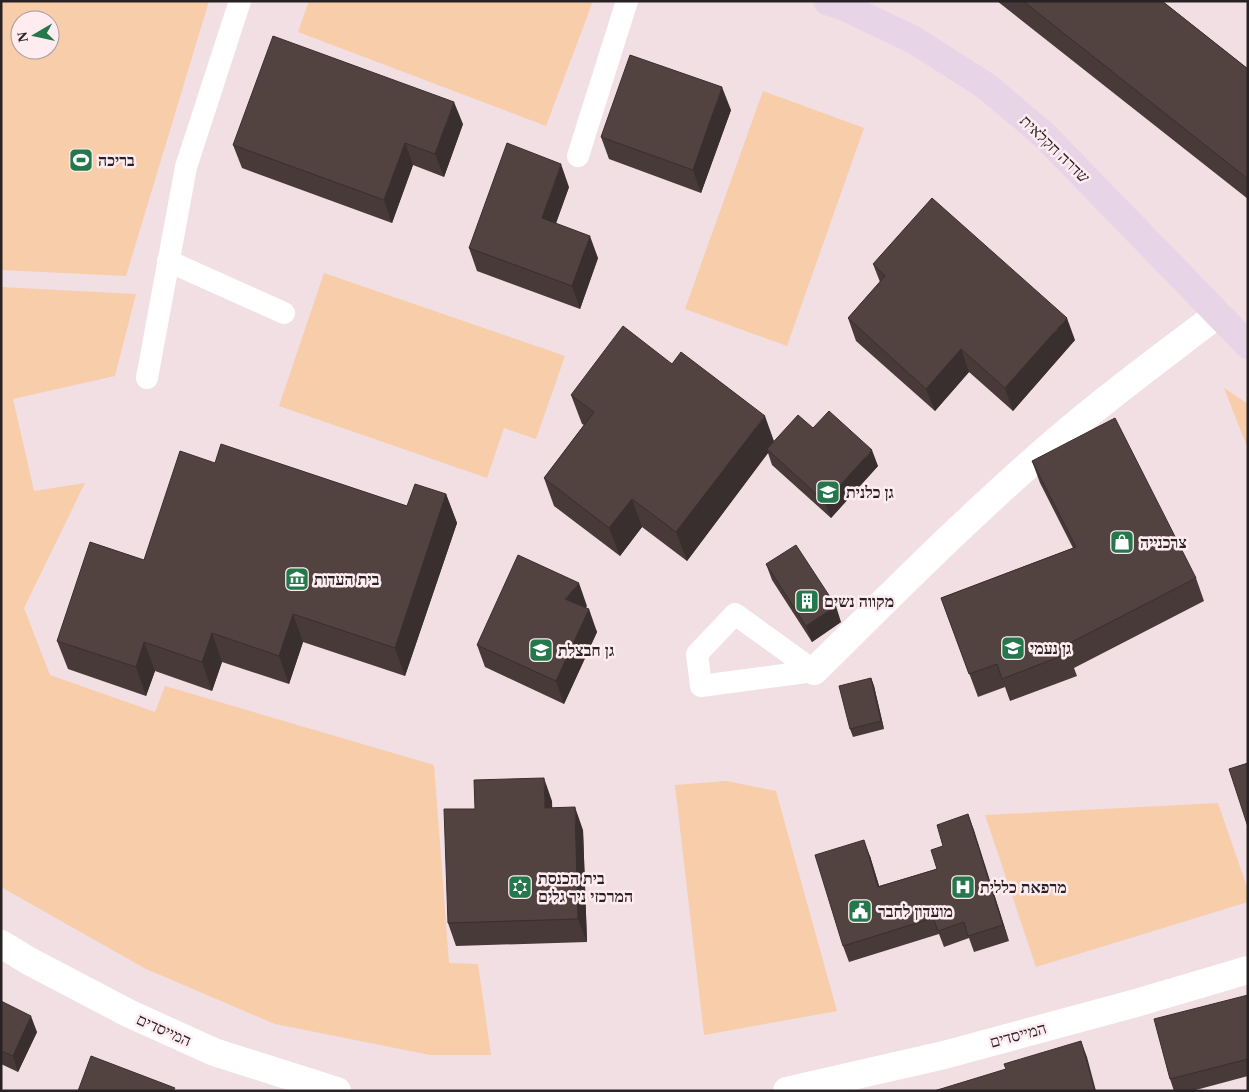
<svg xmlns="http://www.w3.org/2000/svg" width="1249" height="1092" viewBox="0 0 1249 1092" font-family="'Times New Roman','Noto Sans Hebrew',serif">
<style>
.green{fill:#f8cda9;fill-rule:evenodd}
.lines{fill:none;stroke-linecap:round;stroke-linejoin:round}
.lane{stroke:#fff;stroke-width:22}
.street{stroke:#fff;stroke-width:28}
.secondary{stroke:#e7d5e7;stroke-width:28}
.wall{fill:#473a38}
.shaded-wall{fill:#392f2e}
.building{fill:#524341;stroke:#392f2e}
.labels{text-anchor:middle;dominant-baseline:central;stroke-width:5;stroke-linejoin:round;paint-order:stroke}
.street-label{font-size:16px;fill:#282224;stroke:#ffecf1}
.poi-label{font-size:16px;font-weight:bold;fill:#282224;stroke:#ffecf1;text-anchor:start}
</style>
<rect width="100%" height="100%" fill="#f1dfe4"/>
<!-- green -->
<g class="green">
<path d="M 1,1 L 209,1 L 126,276 L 1,270 ZM 20,20 L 50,20 L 50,50 L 20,50 Z"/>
<path d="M 309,1 L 593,1 L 546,126 L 298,32 Z"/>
<path d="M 763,91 L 864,128 L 787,346 L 685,309 Z"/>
<path d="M 324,273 L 565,356 L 536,439 L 504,428 L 487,478 L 279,406 Z"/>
<path d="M 1,287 L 136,294 L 115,376 L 13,399 L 34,491 L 85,483 L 24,608 L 50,675 L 155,712 L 165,686 L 434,765 L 449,963 L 478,964 L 491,1055 L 430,1055 L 275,1024 L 146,969 L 1,887 Z"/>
<path d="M 1224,388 L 1248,404 L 1248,449 Z"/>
<path d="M 726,781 L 776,791 L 837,1011 L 704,1035 L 675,785 Z"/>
<path d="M 1218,803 L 1248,890 L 1248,902 L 1036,967 L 985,815 Z"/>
</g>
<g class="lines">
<!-- lane -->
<g class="lane">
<path d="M 578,156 L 627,1"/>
<path d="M 168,261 L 284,313"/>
<path d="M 147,378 L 186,167 L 240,1"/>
<path d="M 735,614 L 814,671 L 701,686 L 697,654 Z"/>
</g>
<!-- street -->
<g class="street">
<path d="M 814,671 C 895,591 975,510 1062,436 C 1112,393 1166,354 1218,314"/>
<path d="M 1,944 L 29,961 L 128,1013 L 214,1052 L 337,1091"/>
<path d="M 787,1091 L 944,1055 L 1136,1003 L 1248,970"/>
</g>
<!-- secondary -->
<path class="secondary" d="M 827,1 L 847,8 L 914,40 L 986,86 L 1044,135 L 1248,345"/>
</g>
<!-- wall -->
<g class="wall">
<path d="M 997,1 L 1162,1 L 1248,69 L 1248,199 Z"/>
<path d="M 731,110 L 701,193 L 609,159 L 601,137 Z"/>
<path d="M 463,124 L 444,177 L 413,165 L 392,223 L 242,168 L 233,145 Z"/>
<path d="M 569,187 L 556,223 L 598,258 L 580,309 L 477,271 L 469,248 Z"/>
<path d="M 873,264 L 1075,340 L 1013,411 L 969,372 L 935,411 L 856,341 L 848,318 L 880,282 Z"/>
<path d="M 672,364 L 774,441 L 813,428 L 878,466 L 831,518 L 772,465 L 768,453 L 687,561 L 642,527 L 620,556 L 554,506 L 544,478 L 584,425 L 582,424 L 571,395 Z"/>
<path d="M 1032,461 L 1196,578 L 1204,601 L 1074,668 L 1077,676 L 1010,701 L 1005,687 L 978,697 L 941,598 L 1073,548 L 1040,483 Z"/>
<path d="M 215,463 L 407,506 L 446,494 L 457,523 L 405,676 L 303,642 L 289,684 L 222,662 L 212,691 L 155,671 L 146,696 L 68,669 L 57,641 L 144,560 Z"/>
<path d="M 766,564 L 841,622 L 812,642 L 772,580 Z"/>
<path d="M 587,606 L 585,608 L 597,632 L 564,704 L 485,667 L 477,645 Z"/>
<path d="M 871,678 L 874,686 L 884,729 L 853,737 L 850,729 Z"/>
<path d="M 552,801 L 552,808 L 583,830 L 587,942 L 456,946 L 448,923 L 475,809 Z"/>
<path d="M 968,814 L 1009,941 L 974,952 L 969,938 L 944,947 L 939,934 L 849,962 L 843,946 L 870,856 L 879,886 L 937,869 L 943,846 Z"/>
<path d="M 1248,995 L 1248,1076 L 1192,1091 L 1174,1091 L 1170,1079 Z"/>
<path d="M 1,1001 L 37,1032 L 18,1072 L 1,1064 Z"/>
</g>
<!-- shaded-wall -->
<g class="shaded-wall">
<path d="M 722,87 L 731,110 L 701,193 L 693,170 Z"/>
<path d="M 454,102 L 463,124 L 444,177 L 435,154 Z"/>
<path d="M 405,143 L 413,165 L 392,223 L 384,200 Z"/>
<path d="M 561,164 L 569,187 L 550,240 L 542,218 Z"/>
<path d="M 590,236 L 598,258 L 580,309 L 572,286 Z"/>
<path d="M 1067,318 L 1075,340 L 1013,411 L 1005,388 Z"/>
<path d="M 961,349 L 969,372 L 935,411 L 926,389 Z"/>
<path d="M 765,416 L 775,444 L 767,449 L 768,453 L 687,561 L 676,532 Z"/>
<path d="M 872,450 L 878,466 L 831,518 L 825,502 Z"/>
<path d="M 446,494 L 457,523 L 405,676 L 395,648 Z"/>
<path d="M 632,499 L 642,527 L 620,556 L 609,528 Z"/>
<path d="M 579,583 L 587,606 L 573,621 L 565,599 Z"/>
<path d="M 836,606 L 841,622 L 812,642 L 806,626 Z"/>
<path d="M 589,609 L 597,632 L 564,704 L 556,681 Z"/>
<path d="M 293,614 L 303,642 L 289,684 L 279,656 Z"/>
<path d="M 212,633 L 222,662 L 212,691 L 202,662 Z"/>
<path d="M 144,642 L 155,671 L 146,696 L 136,667 Z"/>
<path d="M 871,678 L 874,686 L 884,729 L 881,721 Z"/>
<path d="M 544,778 L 552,801 L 553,831 L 545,808 Z"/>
<path d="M 575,807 L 583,830 L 587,942 L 578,919 Z"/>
<path d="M 968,814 L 974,830 L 1009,941 L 1003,925 Z"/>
<path d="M 864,840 L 870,856 L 884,902 L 878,887 Z"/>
<path d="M 31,1016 L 37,1032 L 18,1072 L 13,1056 Z"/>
<path d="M 1081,1041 L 1087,1057 L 1096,1091 L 1095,1091 Z"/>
</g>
<!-- building -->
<g class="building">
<path d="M 1023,1 L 1162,1 L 1248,69 L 1248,179 Z"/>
<path d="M 273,36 L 454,102 L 435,154 L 405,143 L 384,200 L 233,145 Z"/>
<path d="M 630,55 L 722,87 L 693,170 L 601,137 Z"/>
<path d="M 507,143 L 561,164 L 542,218 L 590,236 L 572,286 L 469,248 Z"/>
<path d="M 932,198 L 1067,318 L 1005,388 L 961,349 L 926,389 L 848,318 L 885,276 L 873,264 Z"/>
<path d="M 623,326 L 672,364 L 681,352 L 765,416 L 676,532 L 632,499 L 609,528 L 544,478 L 594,412 L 571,395 Z"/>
<path d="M 829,411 L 872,450 L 825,502 L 767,449 L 798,415 L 813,428 Z"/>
<path d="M 1115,418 L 1196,578 L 1066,645 L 1069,653 L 1002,679 L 997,664 L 969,674 L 941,598 L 1076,547 L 1032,461 Z"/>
<path d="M 221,444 L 407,506 L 415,484 L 446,494 L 395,648 L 293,614 L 279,656 L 212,633 L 202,662 L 144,642 L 136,667 L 57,641 L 90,542 L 144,560 L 180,451 L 215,463 Z"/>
<path d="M 796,545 L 836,606 L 806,626 L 766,564 Z"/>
<path d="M 518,555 L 579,583 L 565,599 L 589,609 L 556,681 L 477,645 Z"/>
<path d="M 871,678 L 881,721 L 850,729 L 839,686 Z"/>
<path d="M 1248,763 L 1248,827 L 1229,769 Z"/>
<path d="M 544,778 L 545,808 L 575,807 L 578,919 L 448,923 L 444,809 L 475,809 L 474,780 Z"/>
<path d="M 968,814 L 1003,925 L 968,936 L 964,922 L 938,931 L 933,918 L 843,946 L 815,855 L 864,840 L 878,887 L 937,869 L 931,850 L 943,846 L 937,825 Z"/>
<path d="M 1248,995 L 1248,1059 L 1170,1079 L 1154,1019 Z"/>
<path d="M 1,1001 L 31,1016 L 13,1056 L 1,1051 Z"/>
<path d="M 1081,1041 L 1095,1091 L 934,1091 L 1006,1069 L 1004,1064 Z"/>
<path d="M 91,1056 L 175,1088 L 173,1091 L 78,1091 Z"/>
</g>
<!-- icons -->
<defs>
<g id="stadium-square" transform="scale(1.25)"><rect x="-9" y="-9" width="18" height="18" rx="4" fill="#24784b" stroke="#ffecf1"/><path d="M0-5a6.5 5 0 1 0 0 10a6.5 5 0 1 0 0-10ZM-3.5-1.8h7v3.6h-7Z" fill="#fff"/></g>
<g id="school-square" transform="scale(1.25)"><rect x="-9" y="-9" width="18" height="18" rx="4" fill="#24784b" stroke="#ffecf1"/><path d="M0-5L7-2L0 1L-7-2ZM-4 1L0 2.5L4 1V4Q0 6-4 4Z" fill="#fff"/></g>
<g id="shop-square" transform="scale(1.25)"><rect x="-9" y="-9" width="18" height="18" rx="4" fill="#24784b" stroke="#ffecf1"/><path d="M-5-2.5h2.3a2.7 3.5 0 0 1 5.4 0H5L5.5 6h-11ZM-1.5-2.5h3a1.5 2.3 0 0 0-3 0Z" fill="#fff"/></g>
<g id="museum-square" transform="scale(1.25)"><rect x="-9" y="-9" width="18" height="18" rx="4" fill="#24784b" stroke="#ffecf1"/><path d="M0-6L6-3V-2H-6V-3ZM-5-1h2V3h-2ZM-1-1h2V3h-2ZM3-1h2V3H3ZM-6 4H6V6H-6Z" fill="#fff"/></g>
<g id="building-square" transform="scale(1.25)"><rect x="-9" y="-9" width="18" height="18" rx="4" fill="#24784b" stroke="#ffecf1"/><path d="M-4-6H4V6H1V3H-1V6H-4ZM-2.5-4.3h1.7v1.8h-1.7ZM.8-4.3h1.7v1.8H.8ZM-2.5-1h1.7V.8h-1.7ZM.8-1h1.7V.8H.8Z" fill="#fff"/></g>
<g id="synagogue-square" transform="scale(1.25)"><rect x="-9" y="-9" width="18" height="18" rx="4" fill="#24784b" stroke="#ffecf1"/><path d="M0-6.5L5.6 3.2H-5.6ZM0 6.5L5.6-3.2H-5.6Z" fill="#fff"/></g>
<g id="hospital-square" transform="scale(1.25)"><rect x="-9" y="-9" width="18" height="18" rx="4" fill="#24784b" stroke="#ffecf1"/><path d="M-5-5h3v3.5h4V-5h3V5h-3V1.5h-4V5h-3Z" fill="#fff"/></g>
<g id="civic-square" transform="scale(1.25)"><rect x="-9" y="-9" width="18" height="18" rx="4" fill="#24784b" stroke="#ffecf1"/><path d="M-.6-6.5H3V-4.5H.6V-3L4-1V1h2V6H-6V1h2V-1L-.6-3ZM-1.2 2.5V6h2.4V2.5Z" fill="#fff"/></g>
</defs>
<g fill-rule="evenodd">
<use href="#stadium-square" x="81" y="160"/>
<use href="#school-square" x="828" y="492"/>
<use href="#shop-square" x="1122" y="542"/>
<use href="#museum-square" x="297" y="579"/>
<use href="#building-square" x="807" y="601"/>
<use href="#school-square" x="1013" y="648"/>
<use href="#school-square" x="541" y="650"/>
<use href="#synagogue-square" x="520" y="887"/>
<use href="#hospital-square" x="963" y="887"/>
<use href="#civic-square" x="860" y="911"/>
</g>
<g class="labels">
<!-- street labels -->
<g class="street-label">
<text transform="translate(1055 149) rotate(44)">שדרה חקלאית</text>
<text transform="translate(164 1030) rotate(24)">המייסדים</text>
<text transform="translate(1018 1035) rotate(-15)">המייסדים</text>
</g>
<!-- poi labels -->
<g class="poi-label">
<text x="98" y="160">בריכה</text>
<text x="846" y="492">גן כלנית</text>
<text x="1140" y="542">צרכנייה</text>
<text x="314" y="579">בית העדות</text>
<text x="824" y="601">מקווה נשים</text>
<text x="1030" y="648">גן נעמי</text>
<text x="558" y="650">גן חבצלת</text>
<text x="538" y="878">בית הכנסת<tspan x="538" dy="18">המרכזי ניר גלים</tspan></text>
<text x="980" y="887">מרפאת כללית</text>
<text x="878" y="911">מועדון לחבר</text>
</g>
</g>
<!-- border -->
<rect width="1249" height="1092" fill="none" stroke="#282224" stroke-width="5"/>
<!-- north arrow -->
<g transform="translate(35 35) rotate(261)"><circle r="24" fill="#ffecf1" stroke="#a99b9f"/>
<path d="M0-4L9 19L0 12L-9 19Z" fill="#24784b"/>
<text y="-8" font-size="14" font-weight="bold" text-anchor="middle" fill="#282224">N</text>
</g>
</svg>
